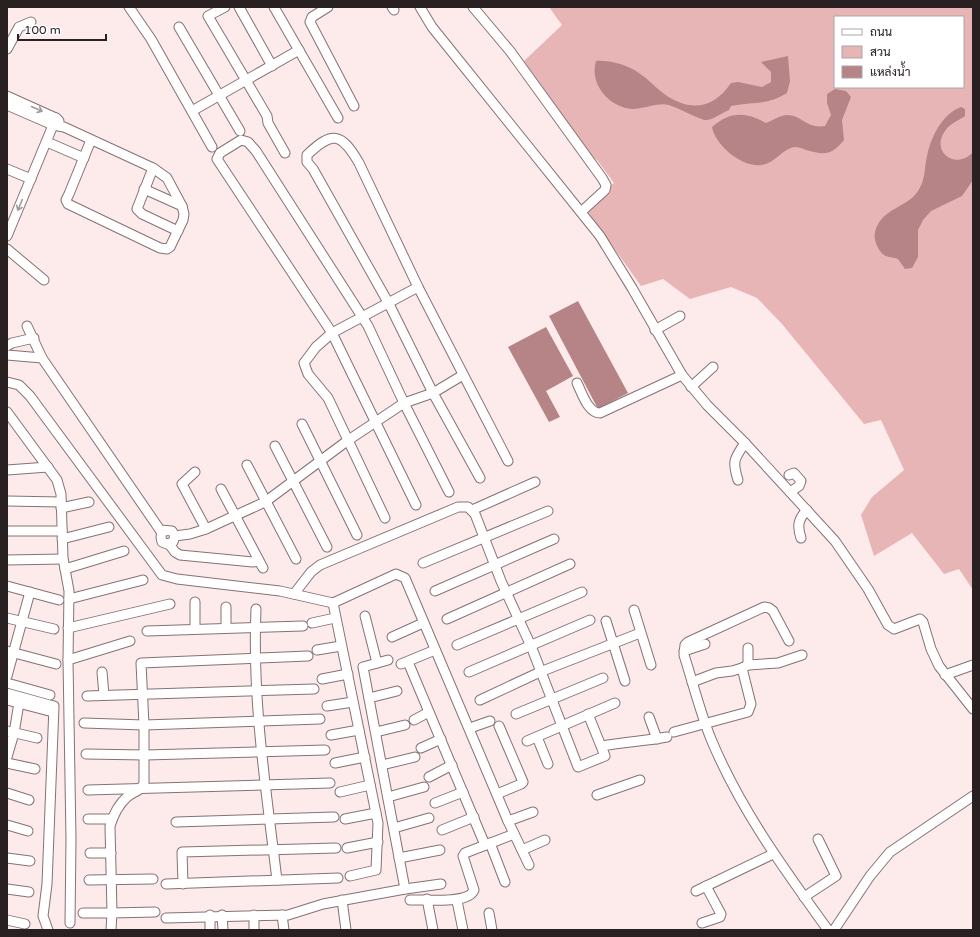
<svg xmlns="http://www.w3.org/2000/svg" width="980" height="937" viewBox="0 0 980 937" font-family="'Varela Round',Sarabun,sans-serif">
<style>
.green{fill:#e8b5b7;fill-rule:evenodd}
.water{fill:#b68486}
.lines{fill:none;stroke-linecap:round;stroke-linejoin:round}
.minor-casing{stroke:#867272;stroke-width:11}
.minor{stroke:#fff;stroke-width:9}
.oneway{stroke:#9f9b9b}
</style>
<rect width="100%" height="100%" fill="#fdeaea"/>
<!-- green -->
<path class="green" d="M 549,7 L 973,7 L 973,590 L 959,569 L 944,574 L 912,533 L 874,556 L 861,515 L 872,497 L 904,470 L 881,420 L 864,424 L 782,324 L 757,298 L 731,287 L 690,299 L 663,279 L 641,286 L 584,206 L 614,183 L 597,160 L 592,157 L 524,61 L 562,25 ZM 835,17 L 963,17 L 963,87 L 835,87 Z"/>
<!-- water -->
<g class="water">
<path d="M 788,56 L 790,81 L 787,93 C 766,106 754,101 731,106 L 729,110 C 721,113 712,121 704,120 C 692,116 681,109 669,105 C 658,102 644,109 632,109 C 609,107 589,84 596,61 C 609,60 628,65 639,73 C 648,79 655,87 663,93 C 688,112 713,110 731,83 L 738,82 L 762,87 L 771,82 L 771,72 L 761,62 Z"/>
<path d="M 835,89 L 846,91 L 851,97 L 842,120 L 844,140 C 831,156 824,155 806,150 C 802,148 798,147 794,147 C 781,150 775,163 762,165 C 742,168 715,145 712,127 C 731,111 745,112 766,123 C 772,121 780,115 787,115 C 802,115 806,129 825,126 L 831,115 L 827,103 L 827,94 Z"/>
<path d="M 961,107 L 965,109 L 965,116 C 958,121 949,124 945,131 C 930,152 956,171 973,152 L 973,180 L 962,196 L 931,211 L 923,220 L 918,230 L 918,257 L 912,268 L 905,269 L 898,259 C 894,257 890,258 886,256 C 879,253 873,240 875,232 C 881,208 907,208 918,191 C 926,179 924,168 927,156 C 931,137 942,114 961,107 Z"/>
<path d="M 578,301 L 628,393 L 598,409 L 549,316 Z"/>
<path d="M 546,327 L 573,376 L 546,391 L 560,417 L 549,422 L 508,347 Z"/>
</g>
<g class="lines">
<!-- minor casing -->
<g class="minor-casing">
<g id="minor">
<path d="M 129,7 L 151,39 L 212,147"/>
<path d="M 225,7 L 208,16 L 267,116 L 268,123 L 285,153"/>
<path d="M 239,7 L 272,66"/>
<path d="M 274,7 L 338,118"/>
<path d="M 328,7 L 312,17 L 310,22 L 354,106"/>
<path d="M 392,7 L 394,10"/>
<path d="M 420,7 L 432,27 L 600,236 L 632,288 L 682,375 L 707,405 L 745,443 L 835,541 L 868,589 L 888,625 L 894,629 L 920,619 L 923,622 L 931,649 L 939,666 L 973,709"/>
<path d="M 473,7 L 510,51 L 602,178 L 606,185 L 605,190 L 581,212"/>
<path d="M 179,27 L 240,131"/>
<path d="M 7,49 L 19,27 L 31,22"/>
<path d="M 7,96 L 56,118 L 59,121"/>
<path d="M 7,105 L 53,125 L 64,127 L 153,168 L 167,178 L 182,206 L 184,214 L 183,220 L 170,247 L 167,249 L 160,248 L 68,204 L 66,200 L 69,194 L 91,140"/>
<path d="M 192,111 L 299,50"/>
<path d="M 47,142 L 84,158"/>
<path d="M 153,168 L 137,209 L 142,214 L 178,231"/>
<path d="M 7,169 L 31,179"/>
<path d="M 144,189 L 182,206"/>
<path d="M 7,236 L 56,118"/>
<path d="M 7,249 L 44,280"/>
<path d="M 27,326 L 42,358"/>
<path d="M 655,330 L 680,316"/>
<path d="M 7,346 L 12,343 L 34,338"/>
<path d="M 7,355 L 42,358 L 160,530"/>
<path d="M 7,382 L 19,385 L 30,396 L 162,575 L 177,579 L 280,591 L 333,603 L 396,574 L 405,578 L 508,821 L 529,865"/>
<path d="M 577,383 C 582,393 588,413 600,413 L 682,375"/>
<path d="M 691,387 L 713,367"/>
<path d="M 7,412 L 57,480 L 61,494 L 63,558 L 69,591 L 68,660 L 71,839 L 70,923"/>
<path d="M 302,424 L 357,535"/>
<path d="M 275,446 L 327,547"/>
<path d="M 247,465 L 296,559"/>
<path d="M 7,470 L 48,467"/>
<path d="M 195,472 L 182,484 L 206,529"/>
<path d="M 789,475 L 794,473 L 801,481 L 799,486 L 790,492"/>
<path d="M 480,478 L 433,393 L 389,304 L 313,169 L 307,162 L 307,155 C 332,131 341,132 359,163 L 418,287 L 508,461"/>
<path d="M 738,480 C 732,461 734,459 745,443"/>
<path d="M 221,489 L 263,568"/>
<path d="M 7,501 L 61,502"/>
<path d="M 416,505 L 332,333 L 217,159 L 220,153 L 241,140 L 248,142 L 256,151 L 368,326 L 404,403 L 449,492"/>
<path d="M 61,508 L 89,502"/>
<path d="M 472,510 L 535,482"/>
<path d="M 385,518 L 328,398 L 308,374 L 304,363 L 316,347 L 332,333 L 418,287"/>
<path d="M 160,530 L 172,531 L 175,536 L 173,542 L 167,544 L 162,542 L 161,537 L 162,532 Z"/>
<path d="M 7,531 L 62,531"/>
<path d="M 175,536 L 190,534 L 206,529 L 265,502 L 347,441 L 404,403 L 433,393 L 463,375"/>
<path d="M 801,538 C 797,526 798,519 807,510"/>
<path d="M 62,539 L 109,527"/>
<path d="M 169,544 L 175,552 L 180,555 L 253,562 L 259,561"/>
<path d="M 7,560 L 63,559"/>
<path d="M 423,563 L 548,511"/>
<path d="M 65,569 L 124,551"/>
<path d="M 7,586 L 59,600"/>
<path d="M 435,591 L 554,539"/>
<path d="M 294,594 L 311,572 L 320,565 L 458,507 L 468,507 L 475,514 L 501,581 L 531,646 L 578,767 L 605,756 L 588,714"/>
<path d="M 69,599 L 143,580"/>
<path d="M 195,602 L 195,628"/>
<path d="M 333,603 L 378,823 L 376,870 L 350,876"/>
<path d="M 256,609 C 252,701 266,789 277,880"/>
<path d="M 634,610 L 651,665"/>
<path d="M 365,616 L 377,663"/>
<path d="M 7,618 L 54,629"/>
<path d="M 447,619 L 570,564"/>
<path d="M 606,621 L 625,681"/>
<path d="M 312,623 L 335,618"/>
<path d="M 226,627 L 226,607"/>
<path d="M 68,628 L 170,604"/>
<path d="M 147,631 L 303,626"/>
<path d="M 392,637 L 423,623"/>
<path d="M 789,641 L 773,611 L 769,608 L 764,607 L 688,642 L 685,645 L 684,655 C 693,683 700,712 711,739 C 740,809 784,869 828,930"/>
<path d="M 457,645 L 582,592"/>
<path d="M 748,648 L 748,665"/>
<path d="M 317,650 L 341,646"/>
<path d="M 7,651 L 56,664"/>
<path d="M 684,651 L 705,644"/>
<path d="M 68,660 L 130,641"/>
<path d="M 408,662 L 485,845"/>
<path d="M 401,664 L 435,650"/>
<path d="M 102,672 L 104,695"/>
<path d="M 469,672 L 590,620"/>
<path d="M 945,675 L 973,665"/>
<path d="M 7,676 L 30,592"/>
<path d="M 322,679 L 348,674"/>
<path d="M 692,682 L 716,673 L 732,671 L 742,668"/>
<path d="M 7,683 L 50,695"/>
<path d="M 7,693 L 54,706 L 47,884 L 43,916 L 48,930"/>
<path d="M 87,696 L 314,689"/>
<path d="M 369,698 L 397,691"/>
<path d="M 7,700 L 49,711"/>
<path d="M 480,700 L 540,672 L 640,633"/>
<path d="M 327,706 L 353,702"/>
<path d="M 516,714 L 603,678"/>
<path d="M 649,717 L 657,739"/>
<path d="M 414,720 L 429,712"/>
<path d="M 84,723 L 144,725 L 320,719"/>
<path d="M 470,728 L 490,721"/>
<path d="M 7,731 L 37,738"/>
<path d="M 376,732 L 405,725"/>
<path d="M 674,732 L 748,712 L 751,704 L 742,668 L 748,665 L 778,663 L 802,655"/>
<path d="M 331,735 L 359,730"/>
<path d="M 537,737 L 548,764"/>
<path d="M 527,741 L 615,703"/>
<path d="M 602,746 C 624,742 645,741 667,737"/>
<path d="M 421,748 L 441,739"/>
<path d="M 86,754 L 145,755 L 325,750"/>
<path d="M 7,757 L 14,733 L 19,703"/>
<path d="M 7,763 L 35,769"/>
<path d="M 335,763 L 365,757"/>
<path d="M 382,765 L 415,757"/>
<path d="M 429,777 L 452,765"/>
<path d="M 88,790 L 330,783"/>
<path d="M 340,792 L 370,785"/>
<path d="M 7,793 L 29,800"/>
<path d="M 497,794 L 521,784 L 523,782 L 499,726"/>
<path d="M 597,795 L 640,780"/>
<path d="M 388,797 L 424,787"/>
<path d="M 435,803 L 463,792"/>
<path d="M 88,819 L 112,819"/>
<path d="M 345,819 L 376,813"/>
<path d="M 508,821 L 533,812"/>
<path d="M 176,822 L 334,817"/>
<path d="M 7,825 L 28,831"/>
<path d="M 394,828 L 429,818"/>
<path d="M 442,830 L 474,817"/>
<path d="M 490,843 L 505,882"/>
<path d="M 347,848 L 378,842"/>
<path d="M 522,850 L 545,840"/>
<path d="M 90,853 L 111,853"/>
<path d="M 7,858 L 30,861"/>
<path d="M 399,858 L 440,850"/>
<path d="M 89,880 L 153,879"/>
<path d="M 166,884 L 338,878"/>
<path d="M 183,884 L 182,852 L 336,848"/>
<path d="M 7,889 L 29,892"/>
<path d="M 405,889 L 441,884"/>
<path d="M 696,891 L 773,854"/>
<path d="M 804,897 L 836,876 L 818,839"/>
<path d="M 427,899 L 433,930"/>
<path d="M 342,900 L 346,930"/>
<path d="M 410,900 C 425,899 468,905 474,890 L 463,856 L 465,853 L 514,834"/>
<path d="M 457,901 L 463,930"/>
<path d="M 83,913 L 112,913 L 110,826 C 113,816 119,804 127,797 C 134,791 140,792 144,783 L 144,725 L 141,663 L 308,656"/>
<path d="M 489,913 L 492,930"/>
<path d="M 210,915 L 210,930"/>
<path d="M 222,915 L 223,930"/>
<path d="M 254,915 L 254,930"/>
<path d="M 282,915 L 284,930"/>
<path d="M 166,918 L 288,915 L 323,904 L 405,889 L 363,667 L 388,660"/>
<path d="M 7,920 L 25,924"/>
<path d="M 702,923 L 720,917 L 721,914 L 706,886"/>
<path d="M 111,930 L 112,913 L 155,912"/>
<path d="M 834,930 L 870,876 L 890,852 L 973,796"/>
</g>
</g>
<!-- minor -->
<use href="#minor" class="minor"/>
</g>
<!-- one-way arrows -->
<defs><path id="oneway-shaft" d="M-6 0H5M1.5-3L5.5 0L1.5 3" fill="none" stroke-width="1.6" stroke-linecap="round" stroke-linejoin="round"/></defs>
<g class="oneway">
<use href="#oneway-shaft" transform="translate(37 109) rotate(24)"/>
<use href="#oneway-shaft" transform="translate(20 205) rotate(113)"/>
</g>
<!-- border -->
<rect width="980" height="937" fill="none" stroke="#292121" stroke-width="16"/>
<!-- legend -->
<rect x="834" y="16" width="130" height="72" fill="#ffffff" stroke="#a9a6a6"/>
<rect x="842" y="29" width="20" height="6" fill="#ffffff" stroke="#a9a6a6"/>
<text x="870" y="36" font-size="12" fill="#292121">ถนน</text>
<rect x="842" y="46" width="20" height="12" fill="#e8b5b7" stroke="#a9a6a6"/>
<text x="870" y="56" font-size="12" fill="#292121">สวน</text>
<rect x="842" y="66" width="20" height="12" fill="#b68486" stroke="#a9a6a6"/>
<text x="870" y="76" font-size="12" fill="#292121">แหล่งน้ำ</text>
<!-- scale -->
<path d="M18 34v6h88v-6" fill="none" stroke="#292121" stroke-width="2"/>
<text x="24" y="34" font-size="12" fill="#292121" stroke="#ffffff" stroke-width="3" paint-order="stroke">100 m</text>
</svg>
